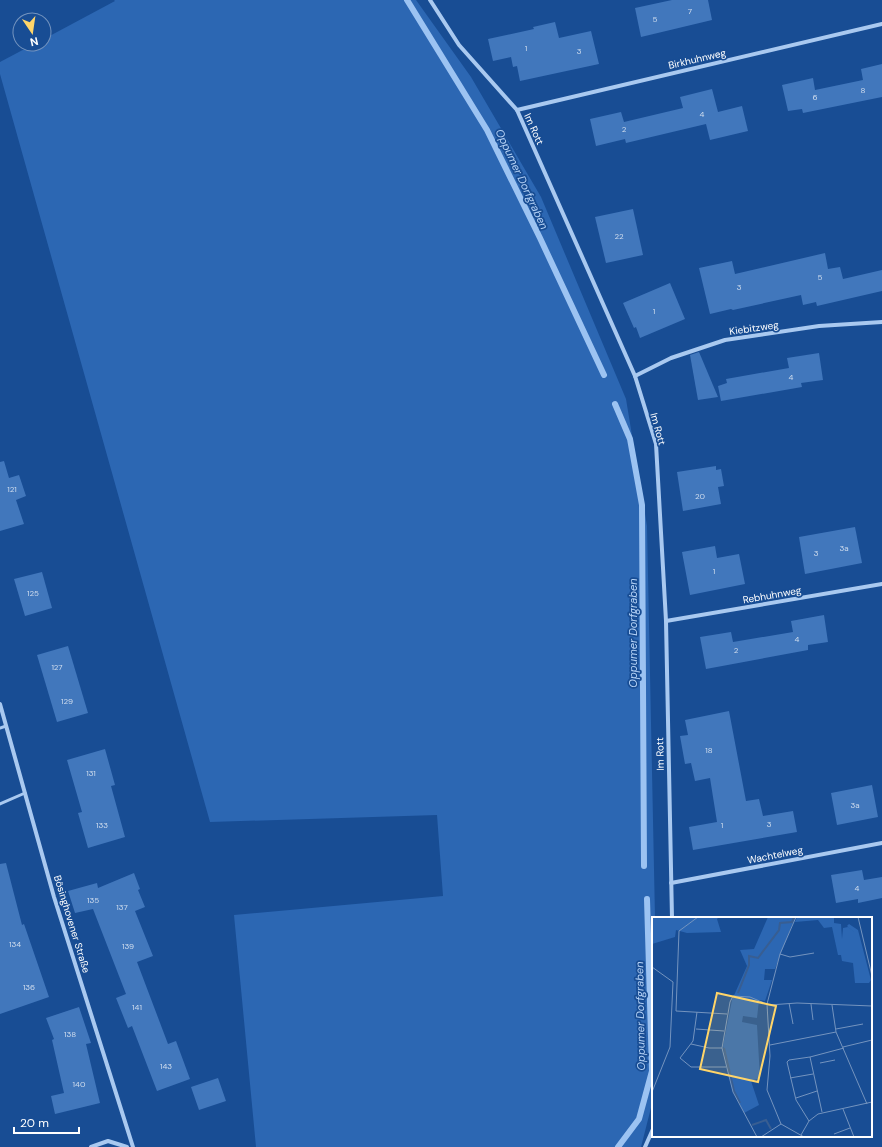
<svg xmlns="http://www.w3.org/2000/svg" width="882" height="1147" viewBox="0 0 882 1147" font-family="'DM Sans',sans-serif">
<style>
.green{fill:#2c67b3}
.lines{fill:none;stroke-linecap:round;stroke-linejoin:round}
.stream{stroke:#9cc3f2;stroke-width:6}
.building{fill:#4177bc}
.service{stroke:#a9c9f0;stroke-width:3}
.minor{stroke:#a9c9f0;stroke-width:4}
.labels{text-anchor:middle;dominant-baseline:central;stroke-width:3.5;stroke-linejoin:round;paint-order:stroke}
.number-label{font-size:8px;fill:#d0ddee}
.street-label{font-size:10px;fill:#fff;stroke:#184d94}
.water-label{font-size:11px;font-style:italic;fill:#b6d3f7;stroke:#184d94}
.inset-river{fill:none;stroke:#385e92;stroke-width:2}
.inset-road{fill:none;stroke:#7494bf;stroke-width:1}
.view{fill:#ffd569;fill-opacity:0.15;stroke:#ffd569;stroke-width:2}
.inset-edge{fill:none;stroke:#fff;stroke-width:2}
</style>
<rect width="100%" height="100%" fill="#184d94"/>
<!-- green -->
<path class="green" d="M 114,0 L 416,0 L 471,77 L 541,197 L 626,399 L 647,526 L 655,918 L 653,918 L 653,1100 L 641,1147 L 256,1147 L 234,915 L 443,896 L 437,815 L 210,822 L 0,74 L 0,62 L 34,44 L 44,44 L 44,39 L 115,1 Z"/>
<g class="lines">
<!-- stream -->
<g class="stream">
<path d="M 407,0 L 487,130 L 540,238 L 604,375"/>
<path d="M 615,404 L 630,439 L 642,505 L 644,866"/>
<path d="M 618,1147 L 639,1119 L 652,1071 L 647,899"/>
</g>
</g>
<!-- building -->
<g class="building">
<path d="M 672,0 L 708,0 L 712,20 L 641,37 L 635,8 Z"/>
<path d="M 555,22 L 559,38 L 591,31 L 599,64 L 520,81 L 517,66 L 513,67 L 511,57 L 493,61 L 488,39 L 534,29 L 533,27 Z"/>
<path d="M 882,64 L 882,97 L 803,113 L 802,109 L 788,111 L 782,85 L 813,78 L 815,90 L 863,80 L 861,69 Z"/>
<path d="M 712,89 L 718,112 L 742,106 L 748,131 L 710,140 L 706,124 L 626,143 L 625,139 L 596,146 L 590,119 L 621,112 L 624,122 L 683,108 L 680,97 Z"/>
<path d="M 633,209 L 643,255 L 606,263 L 595,217 Z"/>
<path d="M 825,253 L 828,269 L 840,267 L 843,279 L 882,270 L 882,291 L 817,306 L 816,302 L 803,305 L 801,295 L 733,310 L 731,309 L 710,314 L 699,268 L 732,261 L 735,274 Z"/>
<path d="M 670,283 L 685,319 L 640,338 L 636,327 L 634,328 L 623,303 Z"/>
<path d="M 699,352 L 718,397 L 698,400 L 690,355 Z"/>
<path d="M 819,353 L 823,380 L 801,383 L 802,387 L 721,401 L 718,386 L 727,383 L 726,379 L 789,368 L 787,358 Z"/>
<path d="M 4,461 L 9,478 L 19,475 L 26,496 L 16,500 L 24,524 L 0,531 L 0,462 Z"/>
<path d="M 716,466 L 716,470 L 721,469 L 724,486 L 718,487 L 721,504 L 683,511 L 677,472 Z"/>
<path d="M 855,527 L 862,563 L 805,574 L 799,537 Z"/>
<path d="M 715,546 L 717,558 L 739,554 L 745,584 L 690,595 L 682,552 Z"/>
<path d="M 42,572 L 52,608 L 25,616 L 14,579 Z"/>
<path d="M 824,615 L 828,642 L 808,645 L 808,650 L 706,669 L 700,637 L 731,632 L 733,642 L 793,632 L 791,621 Z"/>
<path d="M 68,646 L 88,713 L 57,722 L 37,655 Z"/>
<path d="M 729,711 L 746,801 L 759,799 L 763,816 L 793,811 L 797,832 L 693,850 L 689,827 L 717,822 L 710,778 L 695,781 L 691,763 L 685,764 L 680,736 L 688,735 L 685,720 Z"/>
<path d="M 105,749 L 115,785 L 111,786 L 125,837 L 88,848 L 78,813 L 82,812 L 67,760 Z"/>
<path d="M 872,785 L 878,817 L 837,825 L 831,793 Z"/>
<path d="M 6,863 L 22,925 L 24,924 L 49,997 L 0,1014 L 0,864 Z"/>
<path d="M 862,870 L 864,880 L 882,877 L 882,898 L 858,903 L 858,899 L 836,903 L 831,875 Z"/>
<path d="M 134,873 L 140,889 L 138,890 L 145,907 L 135,911 L 153,956 L 137,962 L 168,1044 L 176,1041 L 190,1079 L 157,1091 L 132,1026 L 128,1028 L 116,998 L 126,994 L 93,909 L 75,913 L 68,891 L 97,883 L 98,888 Z"/>
<path d="M 79,1007 L 91,1043 L 86,1044 L 100,1103 L 55,1114 L 51,1096 L 64,1093 L 52,1040 L 54,1039 L 46,1018 Z"/>
<path d="M 218,1078 L 226,1101 L 199,1110 L 191,1087 Z"/>
</g>
<g class="lines">
<!-- service -->
<g class="service">
<path d="M 0,728 L 6,726"/>
<path d="M 0,804 L 25,793"/>
</g>
<!-- minor -->
<g class="minor">
<path d="M 430,0 L 459,45 L 517,110 L 635,376 L 656,444 L 666,621 L 672,918"/>
<path d="M 517,110 L 882,24"/>
<path d="M 635,376 L 671,358 L 725,340 L 819,326 L 882,322"/>
<path d="M 666,621 L 882,584"/>
<path d="M 0,704 L 54,897 L 133,1147"/>
<path d="M 671,883 L 882,843"/>
<path d="M 91,1147 L 108,1141 L 127,1147"/>
<path d="M 645,1147 L 653,1129"/>
</g>
</g>
<g class="labels">
<!-- number labels -->
<g class="number-label">
<text x="690" y="11">7</text>
<text x="655" y="19">5</text>
<text x="526" y="48">1</text>
<text x="579" y="51">3</text>
<text x="863" y="90">8</text>
<text x="815" y="97">6</text>
<text x="702" y="114">4</text>
<text x="624" y="129">2</text>
<text x="619" y="236">22</text>
<text x="820" y="277">5</text>
<text x="739" y="287">3</text>
<text x="654" y="311">1</text>
<text x="791" y="377">4</text>
<text x="12" y="489">121</text>
<text x="700" y="496">20</text>
<text x="844" y="548">3a</text>
<text x="816" y="553">3</text>
<text x="714" y="571">1</text>
<text x="33" y="593">125</text>
<text x="797" y="639">4</text>
<text x="736" y="650">2</text>
<text x="57" y="667">127</text>
<text x="67" y="701">129</text>
<text x="709" y="750">18</text>
<text x="91" y="773">131</text>
<text x="855" y="805">3a</text>
<text x="769" y="824">3</text>
<text x="102" y="825">133</text>
<text x="722" y="825">1</text>
<text x="857" y="888">4</text>
<text x="93" y="900">135</text>
<text x="122" y="907">137</text>
<text x="15" y="944">134</text>
<text x="128" y="946">139</text>
<text x="29" y="987">136</text>
<text x="137" y="1007">141</text>
<text x="70" y="1034">138</text>
<text x="166" y="1066">143</text>
<text x="79" y="1084">140</text>
</g>
<!-- street labels -->
<g class="street-label">
<text transform="translate(697 59) rotate(-13)">Birkhuhnweg</text>
<text transform="translate(534 129) rotate(66)">Im Rott</text>
<text transform="translate(754 328) rotate(-8)">Kiebitzweg</text>
<text transform="translate(658 429) rotate(75)">Im Rott</text>
<text transform="translate(772 595) rotate(-10)">Rebhuhnweg</text>
<text transform="translate(660 754) rotate(-91)">Im Rott</text>
<text transform="translate(775 855) rotate(-11)">Wachtelweg</text>
<text transform="translate(72 924) rotate(73)">Bösinghovener Straße</text>
</g>
<!-- water labels -->
<g class="water-label">
<text transform="translate(522 179) rotate(65)">Oppumer Dorfgraben</text>
<text transform="translate(633 633) rotate(-90)">Oppumer Dorfgraben</text>
<text transform="translate(640 1016) rotate(-91)">Oppumer Dorfgraben</text>
</g>
</g>
<!-- overview -->
<g transform="translate(652 917)">
<rect width="220" height="220" fill="#184d94"/>
<path d="M 0,0 L 67,0 L 65,2 L 69,15 L 35,16 L 24,13 L 23,20 L 0,27 ZM 116,0 L 143,0 L 123,52 L 113,52 L 112,63 L 120,63 L 113,84 L 107,83 L 105,101 L 91,99 L 90,105 L 105,108 L 108,161 L 99,164 L 107,188 L 92,196 L 82,175 L 71,129 L 80,83 L 95,49 L 88,33 L 102,32 ZM 145,0 L 182,0 L 182,6 L 189,7 L 190,22 L 191,11 L 196,10 L 203,16 L 195,9 L 197,7 L 206,13 L 219,63 L 217,66 L 203,66 L 201,46 L 190,44 L 189,38 L 186,38 L 180,10 L 172,11 L 166,3 L 143,5 Z" fill="#2c67b3"/>
<path class="inset-river" d="M 86,76 L 97,48 L 97,39 L 106,41 L 127,13 L 128,6 L 140,5 L 142,0M 72,131 L 82,174 L 88,186M 100,208 L 114,203 L 119,212"/>
<path class="inset-road" d="M 46,0 L 27,14 L 24,94 L 75,97M 144,0 L 128,37 L 115,87 L 118,139 L 115,173 L 129,207 L 152,220M 206,0 L 220,59M 128,37 L 138,40 L 162,36M 0,50 L 21,65 L 18,130 L 0,175M 137,86 L 141,107M 159,87 L 161,103M 180,88 L 184,115 L 215,187M 45,95 L 41,124 L 28,141 L 39,150 L 74,150M 44,112 L 72,114M 184,112 L 211,107M 39,127 L 57,131 L 70,131M 118,128 L 184,115M 191,130 L 220,123M 168,146 L 183,143M 138,161 L 161,157M 144,181 L 165,174M 191,192 L 202,220M 170,195 L 158,140 L 192,131M 157,204 L 144,183 L 135,145 L 137,143 L 158,140M 182,217 L 198,211M 149,218 L 157,204 L 166,197 L 220,185M 105,220 L 81,175 L 70,131 L 78,85 L 81,79 L 98,80 L 117,88 L 145,86 L 220,89M 109,220 L 129,207"/>
<path class="view" d="M 65,76 L 124,89 L 106,165 L 48,152 Z"/>
<rect width="220" height="220" class="inset-edge"/>
</g>
<!-- north arrow -->
<g transform="translate(32 32) rotate(167)"><circle r="19" fill="#184d94" stroke="#7494bf"/>
<path d="M0-3L7 15L0 10L-7 15Z" fill="#ffd569"/>
<text y="-6" font-size="11" font-weight="bold" text-anchor="middle" fill="#ffffff">N</text>
</g>
<!-- scale -->
<path d="M14 1127v6h65v-6" fill="none" stroke="#ffffff" stroke-width="2"/>
<text x="20" y="1127" font-size="12" fill="#ffffff" stroke="#184d94" stroke-width="3" paint-order="stroke">20 m</text>
</svg>
